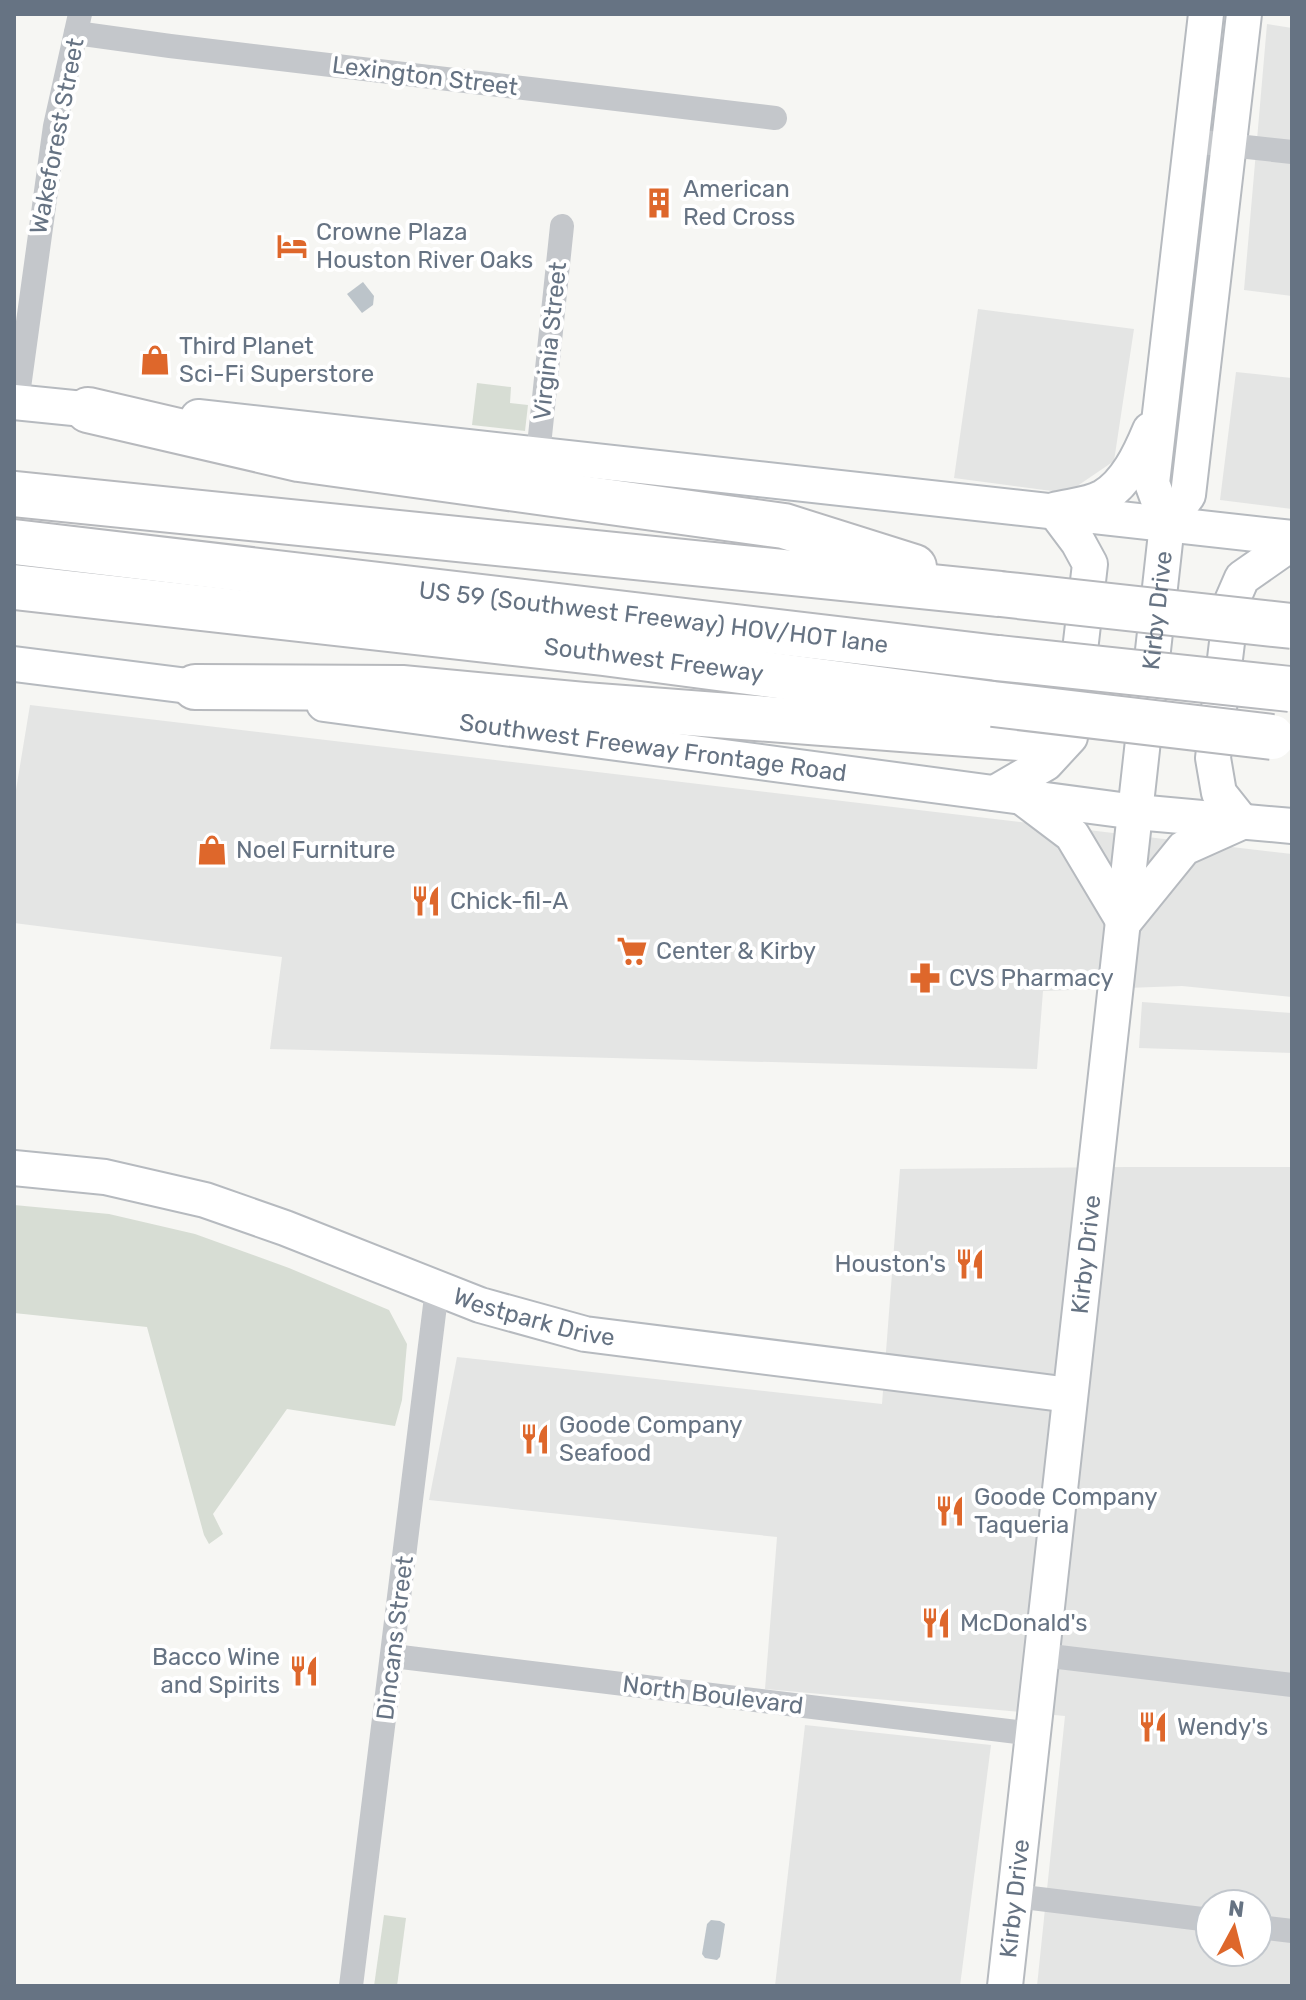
<svg xmlns="http://www.w3.org/2000/svg" width="1306" height="2000" viewBox="0 0 1306 2000" font-family="Rubik,sans-serif">
<style>
.built{fill:#e4e5e4;fill-rule:evenodd}
.green{fill:#d7ddd4}
.water{fill:#bcc4ca}
.lines{fill:none;stroke-linecap:round;stroke-linejoin:round}
.secondary-casing{stroke:#b6babf;stroke-width:38}
.highway-casing{stroke:#b7b9bd;stroke-width:48}
.street{stroke:#c4c7cb;stroke-width:24}
.secondary{stroke:#fff;stroke-width:34}
.highway{stroke:#fff;stroke-width:44}
.highway-bridge-casing{stroke:#b7b9bd;stroke-width:48;stroke-linecap:butt}
.highway-bridge{stroke:#fff;stroke-width:44}
.labels{text-anchor:middle;dominant-baseline:central;stroke-width:8;stroke-linejoin:round;paint-order:stroke}
.street-label{font-size:24px;fill:#667383;stroke:#fff}
.poi-label{font-size:24px;fill:#667383;stroke:#fff;text-anchor:start}
</style>
<rect width="100%" height="100%" fill="#f6f6f3"/>
<!-- built -->
<g class="built">
<path d="M 1267,24 L 1292,28 L 1292,296 L 1244,290 Z"/>
<path d="M 978,309 L 1134,329 L 1114,461 L 1067,493 L 954,478 Z"/>
<path d="M 1236,372 L 1292,378 L 1292,509 L 1220,500 Z"/>
<path d="M 30,705 L 1292,854 L 1292,997 L 1182,986 L 1043,991 L 1037,1069 L 270,1049 L 282,957 L 14,923 L 14,802 Z"/>
<path d="M 1142,1002 L 1292,1013 L 1292,1053 L 1139,1048 Z"/>
<path d="M 1127,1167 L 1292,1167 L 1292,1971 L 1290,1986 L 1037,1986 L 1065,1716 L 765,1689 L 777,1537 L 429,1500 L 457,1357 L 882,1404 L 900,1169 ZM 1210,1904 L 1258,1904 L 1258,1952 L 1210,1952 Z"/>
<path d="M 805,1725 L 991,1745 L 960,1986 L 775,1986 Z"/>
</g>
<!-- green -->
<g class="green">
<path d="M 477,383 L 511,387 L 510,403 L 528,405 L 525,431 L 472,425 Z"/>
<path d="M 14,1205 L 109,1214 L 195,1234 L 289,1268 L 389,1310 L 407,1344 L 402,1400 L 395,1426 L 287,1409 L 213,1514 L 223,1534 L 209,1544 L 204,1535 L 147,1327 L 14,1313 Z"/>
<path d="M 384,1915 L 406,1918 L 397,1986 L 374,1986 Z"/>
</g>
<!-- water -->
<g class="water">
<path d="M 363,282 L 374,296 L 373,305 L 362,313 L 347,294 Z"/>
<path d="M 711,1920 L 720,1921 L 725,1924 L 720,1957 L 717,1960 L 705,1958 L 702,1954 L 707,1924 Z"/>
</g>
<g class="lines">
<!-- secondary casing -->
<g class="secondary-casing">
<g id="secondary">
<path d="M 14,402 L 113,412"/>
<path d="M 198,417 L 1292,538"/>
<path d="M 1167,524 L 1188,495 L 1244,14"/>
<path d="M 14,664 L 220,690"/>
<path id="s1" d="M 324,704 L 1136,812 L 1292,826"/>
<path d="M 995,793 L 1046,763 L 1070,737 L 1090,564 L 1078,542 L 1054,510 C 1069,506 1090,505 1103,497 C 1126,484 1140,454 1150,430"/>
<path d="M 1023,798 L 1072,835 L 1124,922"/>
<path d="M 1124,922 L 1184,848 L 1242,822 L 1219,793 L 1213,758 L 1232,601 L 1242,578 L 1292,543"/>
<path id="s2" d="M 14,1168 L 105,1177 L 205,1200 L 285,1228 L 480,1305 L 585,1334 L 1070,1395"/>
<path id="s3" d="M 1005,1986 L 1167,524 L 1152,483 L 1206,14"/>
</g>
</g>
<!-- highway casing -->
<g class="highway-casing">
<g id="highway">
<path d="M 88,410 L 299,459 L 784,526 L 914,567"/>
<path d="M 14,494 L 1000,594"/>
<path id="s4" d="M 14,542 L 998,658"/>
<path id="s5" d="M 14,587 L 603,653 L 993,704"/>
<path d="M 195,687 L 402,688 L 584,705 L 1032,739 L 1066,731"/>
</g>
</g>
<!-- street -->
<g class="street">
<path d="M 76,33 L 170,46 L 775,118"/>
<path d="M 1192,141 L 1292,152"/>
<path d="M 17,402 L 55,126 L 80,14"/>
<path d="M 538,455 L 562,226"/>
<path d="M 1042,1655 L 1292,1685"/>
<path d="M 393,1656 L 1033,1734"/>
<path d="M 1015,1896 L 1210,1920"/>
<path d="M 1258,1927 L 1292,1931"/>
<path d="M 351,1986 L 437,1289"/>
</g>
<!-- secondary -->
<use href="#secondary" class="secondary"/>
<!-- highway -->
<use href="#highway" class="highway"/>
<!-- highway-bridge casing -->
<g class="highway-bridge-casing">
<g id="highway-bridge">
<path d="M 1000,594 L 1292,626"/>
<path d="M 998,658 L 1290,689"/>
<path d="M 993,704 L 1272,737"/>
</g>
</g>
<!-- highway-bridge -->
<use href="#highway-bridge" class="highway-bridge"/>
</g>
<!-- icons -->
<defs>
<g id="building-bare" transform="scale(2.4)"><path d="M-4-6H4V6H1V3H-1V6H-4ZM-2.5-4.3h1.7v1.8h-1.7ZM.8-4.3h1.7v1.8H.8ZM-2.5-1h1.7V.8h-1.7ZM.8-1h1.7V.8H.8Z" fill="#de672b" stroke="#fff" stroke-width="2.5" paint-order="stroke"/></g>
<g id="hotel-bare" transform="scale(2.4)"><path d="M-6-4.5h1.5V1H6V5H4.5V3h-9V5H-6ZM-4 0a1.8 1.8 0 1 1 3.6 0ZM.5 0V-2.5h3Q6-2.5 6 0Z" fill="#de672b" stroke="#fff" stroke-width="2.5" paint-order="stroke"/></g>
<g id="shop-bare" transform="scale(2.4)"><path d="M-5-2.5h2.3a2.7 3.5 0 0 1 5.4 0H5L5.5 6h-11ZM-1.5-2.5h3a1.5 2.3 0 0 0-3 0Z" fill="#de672b" stroke="#fff" stroke-width="2.5" paint-order="stroke"/></g>
<g id="restaurant-bare" transform="scale(2.4)"><path d="M-5-6h1v4h1v-4h1v4h1v-4h1v5L-1.5 .5V6h-2V.5L-5-1ZM5-6V6H3V1.5H1.5Q1.5-4 5-6Z" fill="#de672b" stroke="#fff" stroke-width="2.5" paint-order="stroke"/></g>
<g id="supermarket-bare" transform="scale(2.4)"><path d="M-6-5.5h2.5l.6 2H6L4.5 2H-2.5L-4.4-4H-6ZM-1.5 3.2a1.3 1.3 0 1 0 .1 0ZM3 3.2a1.3 1.3 0 1 0 .1 0Z" fill="#de672b" stroke="#fff" stroke-width="2.5" paint-order="stroke"/></g>
<g id="pharmacy-bare" transform="scale(2.4)"><path d="M-2-6h4v4h4v4h-4v4h-4v-4h-4v-4h4Z" fill="#de672b" stroke="#fff" stroke-width="2.5" paint-order="stroke"/></g>
</defs>
<g fill-rule="evenodd">
<use href="#building-bare" x="659" y="203"/>
<use href="#hotel-bare" x="292" y="246"/>
<use href="#shop-bare" x="155" y="360"/>
<use href="#shop-bare" x="212" y="850"/>
<use href="#restaurant-bare" x="426" y="901"/>
<use href="#supermarket-bare" x="632" y="951"/>
<use href="#pharmacy-bare" x="925" y="978"/>
<use href="#restaurant-bare" x="970" y="1264"/>
<use href="#restaurant-bare" x="535" y="1439"/>
<use href="#restaurant-bare" x="950" y="1511"/>
<use href="#restaurant-bare" x="936" y="1623"/>
<use href="#restaurant-bare" x="304" y="1671"/>
<use href="#restaurant-bare" x="1153" y="1727"/>
</g>
<g class="labels">
<!-- street labels -->
<g class="street-label">
<text transform="translate(425 76) rotate(7)">Lexington Street</text>
<text transform="translate(57 136) rotate(-79)">Wakeforest Street</text>
<text transform="translate(550 341) rotate(-84)">Virginia Street</text>
<text stroke="none"><textPath href="#s3" startOffset="1384">Kirby Drive</textPath></text>
<text stroke="none"><textPath href="#s4" startOffset="644">US 59 (Southwest Freeway) HOV/HOT lane</textPath></text>
<text stroke="none"><textPath href="#s5" startOffset="644">Southwest Freeway</textPath></text>
<text stroke="none"><textPath href="#s1" startOffset="332">Southwest Freeway Frontage Road</textPath></text>
<text stroke="none"><textPath href="#s3" startOffset="736">Kirby Drive</textPath></text>
<text stroke="none"><textPath href="#s2" startOffset="544">Westpark Drive</textPath></text>
<text transform="translate(395 1638) rotate(-83)">Dincans Street</text>
<text transform="translate(713 1695) rotate(7)">North Boulevard</text>
<text stroke="none"><textPath href="#s3" startOffset="88">Kirby Drive</textPath></text>
</g>
<!-- poi labels -->
<g class="poi-label">
<text x="683" y="189">American<tspan x="683" dy="28">Red Cross</tspan></text>
<text x="316" y="232">Crowne Plaza<tspan x="316" dy="28">Houston River Oaks</tspan></text>
<text x="179" y="346">Third Planet<tspan x="179" dy="28">Sci-Fi Superstore</tspan></text>
<text x="236" y="850">Noel Furniture</text>
<text x="450" y="901">Chick-fil-A</text>
<text x="656" y="951">Center &amp; Kirby</text>
<text x="949" y="978">CVS Pharmacy</text>
<text x="946" y="1264" text-anchor="end">Houston's</text>
<text x="559" y="1425">Goode Company<tspan x="559" dy="28">Seafood</tspan></text>
<text x="974" y="1497">Goode Company<tspan x="974" dy="28">Taqueria</tspan></text>
<text x="960" y="1623">McDonald's</text>
<text x="280" y="1657" text-anchor="end">Bacco Wine<tspan x="280" dy="28">and Spirits</tspan></text>
<text x="1177" y="1727">Wendy's</text>
</g>
</g>
<!-- border -->
<rect width="1306" height="2000" fill="none" stroke="#667383" stroke-width="32"/>
<!-- north arrow -->
<g transform="translate(1234 1928) rotate(7)"><circle r="38" fill="#ffffff" stroke="#c2c7cd" stroke-width="2"/>
<path d="M0-6L14 30L0 20L-14 30Z" fill="#de672b"/>
<text y="-12" font-size="22" font-weight="bold" text-anchor="middle" fill="#667383">N</text>
</g>
</svg>
